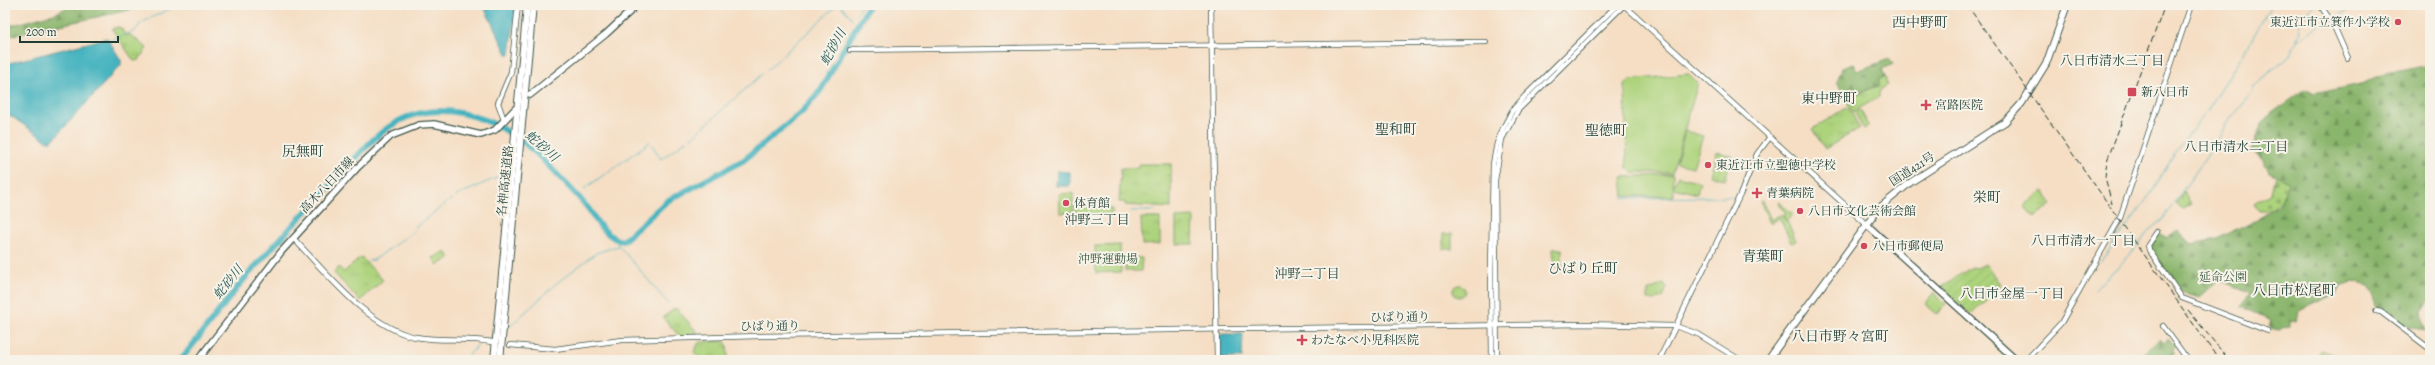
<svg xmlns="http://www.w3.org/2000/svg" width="2435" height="365" viewBox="0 0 2435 365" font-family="Alegreya,'Noto Serif JP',serif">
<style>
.grass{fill:url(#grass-tufts);stroke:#668858}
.forest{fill:url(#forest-firs);stroke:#547950}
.cemetery{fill:url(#cemetery-stones);stroke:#668858}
.garden{fill:url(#garden-furrows);stroke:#668858}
.pitch{fill:#add37d;stroke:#668858}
.water{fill:#44b3bf;stroke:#32787a}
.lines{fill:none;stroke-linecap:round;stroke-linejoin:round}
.stream{stroke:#44b3bf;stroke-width:1}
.river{stroke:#44b3bf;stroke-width:6}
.minor-casing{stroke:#3f554a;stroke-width:6}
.major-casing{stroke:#3f554a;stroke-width:8}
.highway-casing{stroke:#3f554a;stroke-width:8}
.minor{stroke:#fff;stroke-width:4.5}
.major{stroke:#fff;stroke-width:5.5}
.highway{stroke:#fff;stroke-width:6}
.rail{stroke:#1f3d34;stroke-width:1;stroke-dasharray:6 3;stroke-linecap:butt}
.poi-dot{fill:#d1495b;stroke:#f7f3e8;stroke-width:1.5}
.labels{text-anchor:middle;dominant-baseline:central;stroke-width:4;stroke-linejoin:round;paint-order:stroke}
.poi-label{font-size:12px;fill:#1f3d34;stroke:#f7f3e8;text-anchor:start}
.street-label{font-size:12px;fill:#1f3d34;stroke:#f7f3e8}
.park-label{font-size:12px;fill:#3b5b43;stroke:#f7f3e8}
.water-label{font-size:13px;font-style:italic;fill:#285a57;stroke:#f7f3e8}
.neighbourhood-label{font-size:13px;fill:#1f3d34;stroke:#f7f3e8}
.quarter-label{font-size:14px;fill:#1f3d34;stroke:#f7f3e8}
</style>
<defs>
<pattern id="grass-tufts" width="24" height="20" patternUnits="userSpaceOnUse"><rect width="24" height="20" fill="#add37d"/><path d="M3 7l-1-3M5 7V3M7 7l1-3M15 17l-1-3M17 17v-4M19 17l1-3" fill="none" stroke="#94b66d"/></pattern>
<pattern id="forest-firs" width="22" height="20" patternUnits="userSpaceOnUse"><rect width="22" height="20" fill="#8ab56c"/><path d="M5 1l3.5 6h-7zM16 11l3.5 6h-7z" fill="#70945a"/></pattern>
<pattern id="cemetery-stones" width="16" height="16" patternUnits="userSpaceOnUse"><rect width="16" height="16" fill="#add37d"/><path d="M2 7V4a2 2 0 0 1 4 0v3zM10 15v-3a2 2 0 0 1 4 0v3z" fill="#94b66d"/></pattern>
<pattern id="garden-furrows" width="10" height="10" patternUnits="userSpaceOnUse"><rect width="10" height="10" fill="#add37d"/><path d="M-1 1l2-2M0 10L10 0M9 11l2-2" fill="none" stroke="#94b66d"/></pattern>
</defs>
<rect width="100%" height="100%" fill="#f7f3e8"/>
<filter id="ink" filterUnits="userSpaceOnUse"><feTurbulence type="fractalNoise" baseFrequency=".025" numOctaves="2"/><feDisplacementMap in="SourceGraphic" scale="8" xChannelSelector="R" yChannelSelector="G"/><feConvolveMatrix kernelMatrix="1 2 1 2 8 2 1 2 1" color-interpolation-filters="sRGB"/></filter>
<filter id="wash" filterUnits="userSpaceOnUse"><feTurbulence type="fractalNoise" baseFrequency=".012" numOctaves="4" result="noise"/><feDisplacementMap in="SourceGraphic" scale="16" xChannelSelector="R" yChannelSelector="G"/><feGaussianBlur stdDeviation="0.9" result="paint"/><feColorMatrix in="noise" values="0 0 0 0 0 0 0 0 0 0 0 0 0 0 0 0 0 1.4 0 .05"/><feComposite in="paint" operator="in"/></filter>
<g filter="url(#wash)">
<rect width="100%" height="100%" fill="#f5dec4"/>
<!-- grass -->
<g class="grass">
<path d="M 117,27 L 121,28 L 126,36 L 129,34 L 147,48 L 139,60 L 134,61 L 112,29 Z"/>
<path d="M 1885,76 L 1887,85 L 1879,91 L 1879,97 L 1853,112 L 1846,101 L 1870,89 L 1878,79 Z"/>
<path d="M 1848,107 L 1860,128 L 1825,149 L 1812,129 Z"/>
<path d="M 1860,110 L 1869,125 L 1864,129 L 1855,113 Z"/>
<path d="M 1139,164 L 1171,164 L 1171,208 L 1125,205 L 1125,202 L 1119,202 L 1121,168 L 1138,168 Z"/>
<path d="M 2044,190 L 2052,205 L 2034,217 L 2024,206 Z"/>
<path d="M 1762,200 L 1771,220 L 1782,214 L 1786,221 L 1784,214 L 1786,213 L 1779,206 L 1778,202 L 1793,214 L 1787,221 L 1796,241 L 1791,243 L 1780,218 L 1770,223 L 1760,201 Z"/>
<path d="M 1075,206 L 1112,209 L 1112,215 L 1076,215 Z"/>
<path d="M 1194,217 L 1193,244 L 1176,244 L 1176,218 Z"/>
<path d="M 1141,218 L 1160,218 L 1160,244 L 1142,245 Z"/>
<rect x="1443" y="234" width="9" height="15"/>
<path d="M 1120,245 L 1121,272 L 1096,273 L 1095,246 Z"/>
<path d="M 1553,249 L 1562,249 L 1562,267 L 1554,267 Z"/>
<path d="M 446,251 L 450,258 L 438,265 L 433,258 Z"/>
<path d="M 361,257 L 383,280 L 360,301 L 334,273 L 339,267 L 344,272 Z"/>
<path d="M 1125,257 L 1142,258 L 1141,271 L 1125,271 Z"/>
<path d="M 1663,284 L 1667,287 L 1663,298 L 1656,300 L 1648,299 L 1648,291 Z"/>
<circle cx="1459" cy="291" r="6"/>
<path d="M 1934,293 L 1946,304 L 1937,314 L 1925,304 Z"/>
<path d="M 676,308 L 697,332 L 697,335 L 680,337 L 663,317 Z"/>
<path d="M 724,341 L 727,344 L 728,357 L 730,360 L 701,360 L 694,352 L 699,342 Z"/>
</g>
<!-- forest -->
<g class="forest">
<path d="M 72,5 L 152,5 L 5,37 L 5,27 L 54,14 Z"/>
<path d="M 1889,59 L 1893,64 L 1882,69 L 1885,76 L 1879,79 L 1879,86 L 1865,90 L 1846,101 L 1837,81 L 1842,68 L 1853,64 L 1857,71 Z"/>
<path d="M 2430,65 L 2430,299 L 2422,312 L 2425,330 C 2418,327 2410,327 2403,324 C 2391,319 2390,309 2376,309 L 2374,293 L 2369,286 L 2354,282 L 2340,287 L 2336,294 L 2299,311 L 2295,321 L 2290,320 L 2290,327 L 2279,330 L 2269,328 L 2271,320 L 2242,307 L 2250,292 L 2219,280 L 2200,297 L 2181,292 L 2150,250 L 2158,234 L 2166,238 L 2178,230 L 2192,244 L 2217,239 L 2257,219 L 2279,205 L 2289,183 L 2269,172 L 2263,159 L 2251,151 L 2261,123 L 2272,113 L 2306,89 L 2314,94 L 2366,83 L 2376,76 Z"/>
<path d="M 2160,339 L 2164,343 L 2168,339 L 2175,347 L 2172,350 L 2175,353 L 2169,360 L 2147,360 L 2142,354 Z"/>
</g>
<!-- cemetery -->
<g class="cemetery">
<path d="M 2275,175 L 2289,183 C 2282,197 2278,212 2259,211 L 2254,204 L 2271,193 Z"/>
<path d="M 2184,191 L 2191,204 L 2183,210 L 2176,204 Z"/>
</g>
<!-- garden -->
<g class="garden">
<path d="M 1717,152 L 1732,156 L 1725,180 L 1710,175 Z"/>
<path d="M 1985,264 L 2001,285 L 1971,315 L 1941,287 L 1972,267 L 1977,268 Z"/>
</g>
<!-- pitch -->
<g class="pitch">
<path d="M 1689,74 L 1698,83 L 1672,173 L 1631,172 L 1627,168 L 1625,85 L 1630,80 Z"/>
<path d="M 1685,131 L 1703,136 L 1693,167 L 1676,163 Z"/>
<path d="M 1673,174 L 1673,187 L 1678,176 L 1700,182 L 1697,194 L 1674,188 L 1673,196 L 1624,196 L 1622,177 Z"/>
<path d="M 1073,193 L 1073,212 L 1060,213 L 1059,194 Z"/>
<path d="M 2320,350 L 2334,355 L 2334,360 L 2316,360 Z"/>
</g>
<!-- water -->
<g class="water">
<path d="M 483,5 L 516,5 L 510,55 L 507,54 Z"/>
<path d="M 107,38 L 121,60 L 121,65 L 52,141 L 47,141 L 5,112 L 5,64 Z"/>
<path d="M 1057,171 L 1070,172 L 1070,186 L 1056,186 Z"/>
<path d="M 1222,334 L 1243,334 L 1242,358 L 1220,358 L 1219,336 Z"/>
</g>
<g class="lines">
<!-- stream -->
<g class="stream">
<path d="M 842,7 L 852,18"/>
<path d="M 856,15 L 862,5"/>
<path d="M 2334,20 L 2354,5"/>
<path d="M 111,40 L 135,31 L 141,23 L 177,5"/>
<path d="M 2297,40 L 2300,30 L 2298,25 L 2313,5"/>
<path d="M 2243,55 L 2271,5"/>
<path d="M 767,70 L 837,5"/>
<path d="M 691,138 L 762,74"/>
<path d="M 652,145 L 661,159 L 686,141"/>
<path d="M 584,189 L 650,142"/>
<path d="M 456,196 L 500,176"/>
<path d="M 1624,198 L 1731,197"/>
<path d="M 1131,211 L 1156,211"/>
<path d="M 619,246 L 668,303"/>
<path d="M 369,261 L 374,260 L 414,231 L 415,227 L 452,199"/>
<path d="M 2101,261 L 2152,192 L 2175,153 L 2207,111 L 2241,57"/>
<path d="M 2093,291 L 2132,253 L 2147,232 L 2163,219 L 2216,143 L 2226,124 L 2251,95 L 2254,86 L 2290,55 L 2298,39 L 2324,22"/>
<path d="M 505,331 L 558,282 L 596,253 L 618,246 L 618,241"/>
<path d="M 487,339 L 495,335"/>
<path d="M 465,360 L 480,342"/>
<path d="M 2422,360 L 2430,352"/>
</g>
<!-- river -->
<path class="river" d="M 180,360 C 203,334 223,304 246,277 C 275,244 305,212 336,180 C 356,158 377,130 405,118 C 456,97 514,127 548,165 C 561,179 575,192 587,207 C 593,214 596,223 603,229 C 608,234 616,241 623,241 L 667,201 L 744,160 L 801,113 L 820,91 L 869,5"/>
</g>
</g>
<g filter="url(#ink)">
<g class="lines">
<!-- minor casing -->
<g class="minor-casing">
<g id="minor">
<path d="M 1211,5 L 1217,360"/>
<path d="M 1624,5 L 1866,224"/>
<path d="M 2320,5 L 2333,24 L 2348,58"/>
<path d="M 850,50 L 1486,42"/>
<path d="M 504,120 L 498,103 L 511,72 L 518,5"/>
<path d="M 2157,232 L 2148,245 L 2149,250 L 2182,298 L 2268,331"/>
<path d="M 293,238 C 326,272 368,328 416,337 C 441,342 467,337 492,342"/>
<path d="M 2376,311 L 2381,312 L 2430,349"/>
<path d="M 2163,326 L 2188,360"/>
<path d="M 510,345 L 555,349 L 622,340 L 759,336 L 1581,324 L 1675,326 L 1698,334 L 1740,360"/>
<path d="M 1492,360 L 1491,269 L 1493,164 L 1497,143 L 1503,128 L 1512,111 L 1525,96 L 1617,5"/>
<path d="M 1497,360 L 1495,180 L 1502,139 L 1518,110 L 1624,5"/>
<path d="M 1659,360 L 1740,195 L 1757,154 L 1770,137"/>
<path d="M 2026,360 L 2061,323 L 2120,218 L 2191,5"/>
</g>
</g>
<!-- major casing -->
<g class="major-casing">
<g id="major">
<path d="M 530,95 L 606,34 L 637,5"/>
<path d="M 1866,224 L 2016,360"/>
<path d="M 198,360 L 281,252 L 358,167 L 391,136 L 419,125 L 434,124 L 481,135 L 495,130 L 515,109"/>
</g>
</g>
<!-- highway casing -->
<g class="highway-casing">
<g id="highway">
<path d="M 494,360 L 527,5"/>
<path d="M 500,360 L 533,5"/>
<path d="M 1768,360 L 1879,208 L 1911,182 L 2005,122 L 2022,103 L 2046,64 L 2067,5"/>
</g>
</g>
<!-- minor -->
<use href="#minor" class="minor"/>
<!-- major -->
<use href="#major" class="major"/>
<!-- highway -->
<use href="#highway" class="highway"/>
<!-- rail -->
<g class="rail">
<path d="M 1967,5 L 2219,360"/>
<path d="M 2112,204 L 2105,177 L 2107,161 L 2165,5"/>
<path d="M 2188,310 L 2229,360"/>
</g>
</g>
</g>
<!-- markers -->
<g class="poi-dot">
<circle cx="2398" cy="22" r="4"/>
<rect x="2127" y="87" width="10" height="10" rx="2"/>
<path d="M1924 99h4v4h4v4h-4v4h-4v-4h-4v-4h4z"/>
<circle cx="1708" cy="165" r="4"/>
<path d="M1755 187h4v4h4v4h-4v4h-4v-4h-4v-4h4z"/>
<circle cx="1066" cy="203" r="4"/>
<circle cx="1800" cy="211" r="4"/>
<circle cx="1864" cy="246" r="4"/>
<path d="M1300 334h4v4h4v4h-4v4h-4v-4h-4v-4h4z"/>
</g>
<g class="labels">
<!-- poi labels -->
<g class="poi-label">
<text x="2390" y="22" text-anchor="end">東近江市立箕作小学校</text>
<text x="2141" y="92">新八日市</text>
<text x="1935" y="105">宮路医院</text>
<text x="1716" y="165">東近江市立聖徳中学校</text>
<text x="1766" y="193">青葉病院</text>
<text x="1074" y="203">体育館</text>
<text x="1808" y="211">八日市文化芸術会館</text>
<text x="1872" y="246">八日市郵便局</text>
<text x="1311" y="340">わたなべ小児科医院</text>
</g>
<!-- street labels -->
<g class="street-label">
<text transform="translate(1912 169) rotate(-33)">国道421号</text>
<text transform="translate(505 181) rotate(-84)">名神高速道路</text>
<text transform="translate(327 185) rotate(-47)">高木八日市線</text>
<text transform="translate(1400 317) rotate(-1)">ひばり通り</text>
<text transform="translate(770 326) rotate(-1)">ひばり通り</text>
</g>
<!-- park labels -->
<g class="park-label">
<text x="1108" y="259">沖野運動場</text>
<text x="2223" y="277">延命公園</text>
</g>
<!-- water labels -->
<g class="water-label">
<text transform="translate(833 47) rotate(-61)">蛇砂川</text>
<text transform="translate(542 146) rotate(41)">蛇砂川</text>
<text transform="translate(228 282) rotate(-51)">蛇砂川</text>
</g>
<!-- neighbourhood labels -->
<g class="neighbourhood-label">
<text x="2112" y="60">八日市清水三丁目</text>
<text x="2236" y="146">八日市清水二丁目</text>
<text x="1097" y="219">沖野三丁目</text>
<text x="2083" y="240">八日市清水一丁目</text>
<text x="1307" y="273">沖野二丁目</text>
<text x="2012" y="293">八日市金屋一丁目</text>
</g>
<!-- quarter labels -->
<g class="quarter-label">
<text x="1920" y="22">西中野町</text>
<text x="1829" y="98">東中野町</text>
<text x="1396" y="129">聖和町</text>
<text x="1606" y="130">聖徳町</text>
<text x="303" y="151">尻無町</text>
<text x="1987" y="197">栄町</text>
<text x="1763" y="256">青葉町</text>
<text x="1583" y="268">ひばり丘町</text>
<text x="2294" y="290">八日市松尾町</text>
<text x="1840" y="336">八日市野々宮町</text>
</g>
</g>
<!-- margin -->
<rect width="2435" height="365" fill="none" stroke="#f7f3e8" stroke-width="20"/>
<!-- scale -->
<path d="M20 36v6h98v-6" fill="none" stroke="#1f3d34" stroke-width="2"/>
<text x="26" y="36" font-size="12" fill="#1f3d34" stroke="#f7f3e8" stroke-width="3" paint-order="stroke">200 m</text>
</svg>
